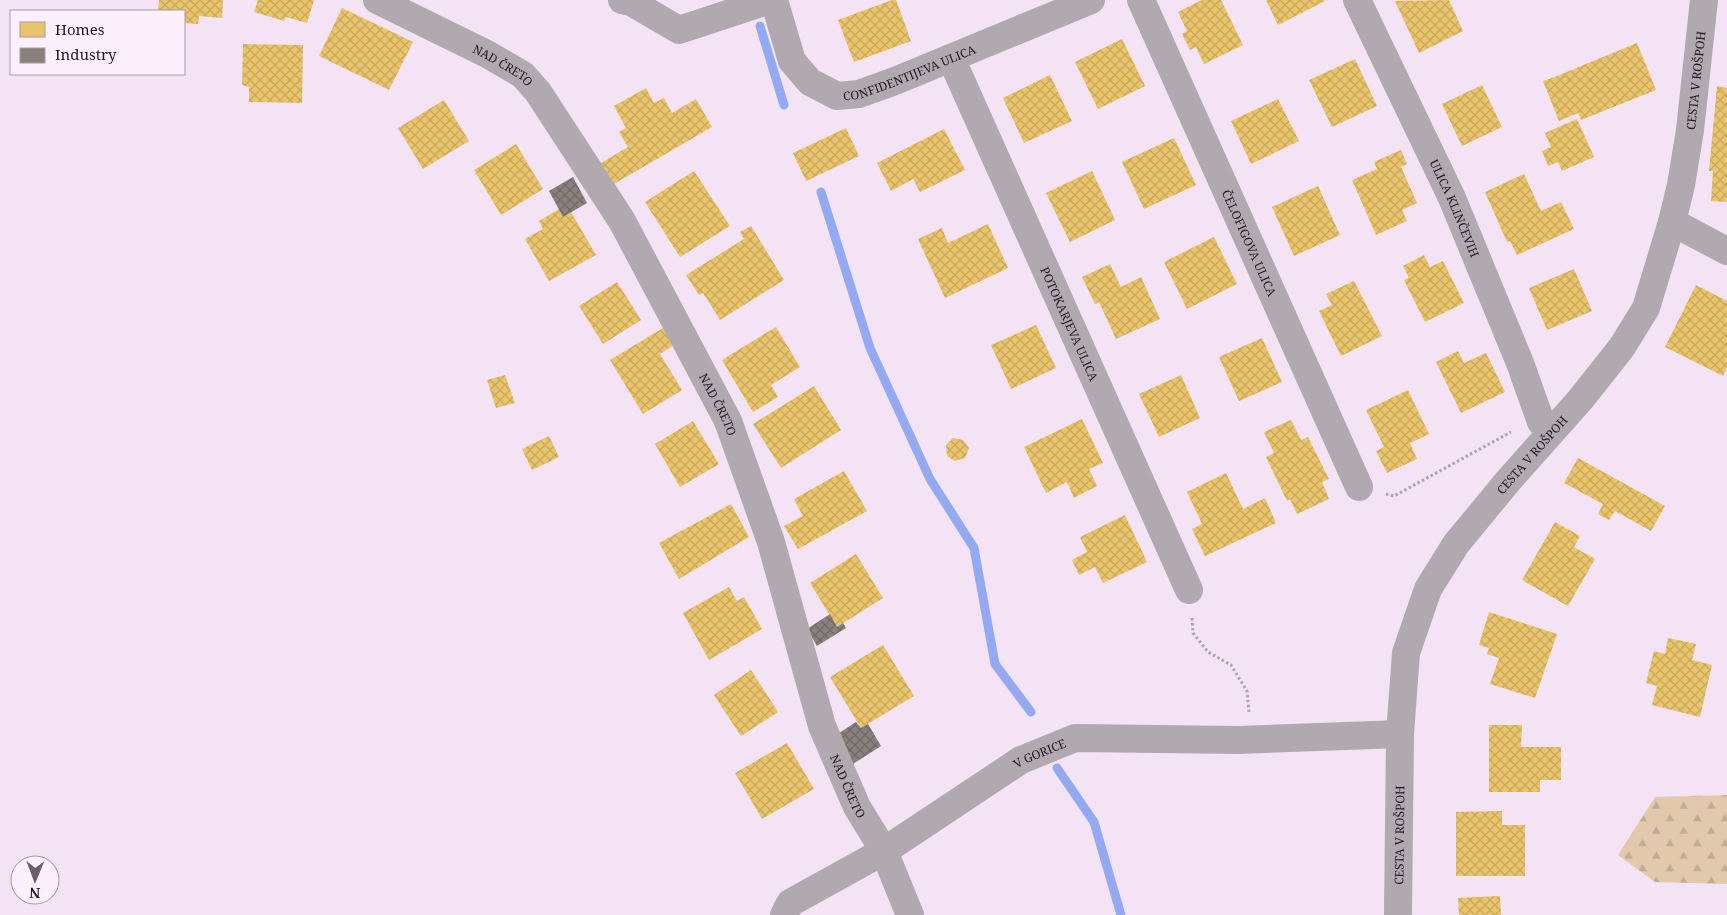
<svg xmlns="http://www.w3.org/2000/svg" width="1727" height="915" viewBox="0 0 1727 915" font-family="'Noto Serif',serif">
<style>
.forest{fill:url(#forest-firs)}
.homes{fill:url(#homes-cross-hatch)}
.industry{fill:url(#industry-cross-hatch)}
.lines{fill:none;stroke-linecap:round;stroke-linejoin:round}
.stream{stroke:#93aaf3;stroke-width:9}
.path{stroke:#aca4ac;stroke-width:3;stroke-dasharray:2.5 2.5;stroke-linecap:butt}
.minor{stroke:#b0aab0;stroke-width:28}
.labels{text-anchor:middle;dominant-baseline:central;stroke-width:5;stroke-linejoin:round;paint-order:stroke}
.street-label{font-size:12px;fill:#221723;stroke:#fdf0fd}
</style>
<defs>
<pattern id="forest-firs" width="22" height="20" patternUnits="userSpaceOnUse" patternTransform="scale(1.25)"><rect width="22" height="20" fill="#e2c9ac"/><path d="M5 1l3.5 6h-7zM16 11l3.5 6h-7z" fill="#c2ac94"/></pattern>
<pattern id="homes-cross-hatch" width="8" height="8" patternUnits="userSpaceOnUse" patternTransform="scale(1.25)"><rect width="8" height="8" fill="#e9c46a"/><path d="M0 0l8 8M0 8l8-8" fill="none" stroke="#c8a85c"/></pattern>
<pattern id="industry-cross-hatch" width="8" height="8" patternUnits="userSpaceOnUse" patternTransform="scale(1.25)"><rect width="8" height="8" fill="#8a817c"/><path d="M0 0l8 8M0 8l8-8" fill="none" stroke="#706965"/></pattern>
</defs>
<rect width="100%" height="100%" fill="#f4e3f4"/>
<!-- forest -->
<path class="forest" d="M 1727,795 L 1727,884 L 1655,882 L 1618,855 L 1655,797 Z"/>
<!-- homes -->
<g class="homes">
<path d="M 159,0 L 223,0 L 222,18 L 199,16 L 198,24 L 184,23 L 184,11 L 158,11 Z"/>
<path d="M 258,0 L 314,0 L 307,23 L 286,17 L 284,21 L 254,12 Z"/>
<path d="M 892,0 L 896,0 L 911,41 L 854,62 L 838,20 Z"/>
<path d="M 1202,0 L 1221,0 L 1243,45 L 1204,64 L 1196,47 L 1190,50 L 1182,34 L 1187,31 L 1178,12 Z"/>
<path d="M 1266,0 L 1324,0 L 1325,1 L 1278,25 Z"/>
<path d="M 1449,0 L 1463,31 L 1419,53 L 1395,1 Z"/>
<path d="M 342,8 L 413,42 L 389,90 L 319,56 Z"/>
<path d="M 1122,39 L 1145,86 L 1098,109 L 1075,62 Z"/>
<path d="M 1637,43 L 1656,90 L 1581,120 L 1578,113 L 1559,121 L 1543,81 L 1552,78 Z"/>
<path d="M 243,44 L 303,45 L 302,103 L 249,102 L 249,87 L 242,85 Z"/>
<path d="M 1355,59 L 1377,106 L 1332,127 L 1309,80 Z"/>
<path d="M 1050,75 L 1072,121 L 1024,143 L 1003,98 Z"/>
<path d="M 1482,85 L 1502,127 L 1462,146 L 1442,104 Z"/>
<path d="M 1717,86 L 1727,88 L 1727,202 L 1711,201 L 1713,171 L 1709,171 Z"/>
<path d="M 646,88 L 654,103 L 664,98 L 672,113 L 696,99 L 712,127 L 614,184 L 601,163 L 628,147 L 619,132 L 626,128 L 614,106 Z"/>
<path d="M 1278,99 L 1299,141 L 1251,164 L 1231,121 Z"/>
<path d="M 444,100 L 469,141 L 423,169 L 398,128 Z"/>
<path d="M 1577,119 L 1594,157 L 1562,171 L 1558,162 L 1548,166 L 1542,151 L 1551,147 L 1545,133 Z"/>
<path d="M 846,128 L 859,156 L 806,181 L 793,153 Z"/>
<path d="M 944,129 L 965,170 L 920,192 L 913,179 L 891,191 L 877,163 Z"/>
<path d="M 1174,138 L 1196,185 L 1144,209 L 1122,162 Z"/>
<path d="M 516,144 L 543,189 L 501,215 L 474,170 Z"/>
<path d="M 1401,150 L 1407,164 L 1401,167 L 1417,203 L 1402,210 L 1407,221 L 1376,235 L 1352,180 L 1377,169 L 1374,162 Z"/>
<path d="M 694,171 L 730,226 L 680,257 L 645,202 Z"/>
<path d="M 1092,171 L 1115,220 L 1070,242 L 1046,193 Z"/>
<path d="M 1524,174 L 1541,211 L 1561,202 L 1574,229 L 1517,255 L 1510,241 L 1507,242 L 1485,192 Z"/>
<path d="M 1318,186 L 1340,235 L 1294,256 L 1272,207 Z"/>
<path d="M 559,209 L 563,217 L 571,212 L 596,255 L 549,281 L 525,239 L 543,229 L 539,221 Z"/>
<path d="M 988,224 L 1008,268 L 945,298 L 918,239 L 942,228 L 948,243 Z"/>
<path d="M 751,226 L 784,280 L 720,320 L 703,293 L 699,295 L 686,275 L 744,239 L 740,232 Z"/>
<path d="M 1214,237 L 1237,284 L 1187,309 L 1164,262 Z"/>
<path d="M 1424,255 L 1430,267 L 1443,261 L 1464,303 L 1425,322 L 1404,280 L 1409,278 L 1403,266 Z"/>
<path d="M 1110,264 L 1121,287 L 1141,277 L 1160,319 L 1116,339 L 1099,302 L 1095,304 L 1082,277 Z"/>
<path d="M 1574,269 L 1592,311 L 1547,330 L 1529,288 Z"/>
<path d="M 1354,281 L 1382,336 L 1341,356 L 1319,311 L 1332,305 L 1326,294 Z"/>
<path d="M 617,282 L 641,320 L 603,344 L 579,306 Z"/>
<path d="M 1696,285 L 1727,301 L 1727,326 L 1726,329 L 1727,329 L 1727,368 L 1723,376 L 1665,347 Z"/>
<path d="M 1036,325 L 1056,368 L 1011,389 L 991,345 Z"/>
<path d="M 776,327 L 800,367 L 771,385 L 778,397 L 753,412 L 722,360 Z"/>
<path d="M 663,328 L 674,345 L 660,354 L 682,390 L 643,414 L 610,360 Z"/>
<path d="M 1262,338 L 1282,382 L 1239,401 L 1219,357 Z"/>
<path d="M 1458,351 L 1464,363 L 1486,353 L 1505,392 L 1461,413 L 1436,362 Z"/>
<path d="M 505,375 L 515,403 L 496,408 L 487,380 Z"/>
<path d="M 1181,375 L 1200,418 L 1159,437 L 1139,394 Z"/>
<path d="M 814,386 L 841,430 L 781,468 L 753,424 Z"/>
<path d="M 1408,390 L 1429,434 L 1410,443 L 1417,459 L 1387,473 L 1376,451 L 1384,447 L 1366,410 Z"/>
<path d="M 1082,419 L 1103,463 L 1089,469 L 1097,486 L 1074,498 L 1067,482 L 1046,493 L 1024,447 Z"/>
<path d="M 1291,420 L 1301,440 L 1308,437 L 1329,479 L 1322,482 L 1329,499 L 1297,514 L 1290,499 L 1287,501 L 1266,457 L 1274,453 L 1264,432 Z"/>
<path d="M 693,421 L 719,464 L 680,487 L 655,444 Z"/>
<path d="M 549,436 L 559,457 L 532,470 L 522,449 Z"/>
<path d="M 953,438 L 963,440 L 969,448 L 965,458 L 955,461 L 947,456 L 946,445 Z"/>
<path d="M 1578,458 L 1665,506 L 1651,531 L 1615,511 L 1609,520 L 1598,514 L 1603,504 L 1564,483 Z"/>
<path d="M 844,471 L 867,511 L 798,549 L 784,526 L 803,516 L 794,499 Z"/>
<path d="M 1226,473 L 1243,509 L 1265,498 L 1276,523 L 1205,556 L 1192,529 L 1202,524 L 1187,492 Z"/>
<path d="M 731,504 L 749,537 L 679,579 L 659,543 Z"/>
<path d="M 1125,515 L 1147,562 L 1103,583 L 1095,567 L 1079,575 L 1072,560 L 1087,552 L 1080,537 Z"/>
<path d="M 1555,522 L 1580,536 L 1574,547 L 1595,559 L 1568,606 L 1522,580 Z"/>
<path d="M 856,554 L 883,598 L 837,627 L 810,583 Z"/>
<path d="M 729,587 L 737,601 L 744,597 L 762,629 L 709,660 L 683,613 Z"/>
<path d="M 1489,612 L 1557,634 L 1535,698 L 1490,684 L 1499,658 L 1487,654 L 1489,648 L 1479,645 Z"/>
<path d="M 1668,638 L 1696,644 L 1692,660 L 1712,665 L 1700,717 L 1652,705 L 1657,686 L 1646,683 L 1654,651 L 1665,654 Z"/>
<path d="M 883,645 L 914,696 L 861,728 L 830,677 Z"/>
<path d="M 751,670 L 778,712 L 741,736 L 714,695 Z"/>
<path d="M 1489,725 L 1522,725 L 1521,747 L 1561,747 L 1561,780 L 1540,780 L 1540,792 L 1489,792 Z"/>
<path d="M 787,743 L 814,789 L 762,819 L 735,773 Z"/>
<path d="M 1502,811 L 1502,825 L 1525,825 L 1525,876 L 1456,876 L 1456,812 Z"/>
<path d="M 1500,896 L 1501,915 L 1459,915 L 1458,898 Z"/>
</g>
<!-- industry -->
<g class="industry">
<path d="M 573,177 L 587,203 L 563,217 L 549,191 Z"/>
<path d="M 830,614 L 837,627 L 843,623 L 846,628 L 817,646 L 807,629 Z"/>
<path d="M 856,722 L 861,728 L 868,724 L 881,746 L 853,764 L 836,735 Z"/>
</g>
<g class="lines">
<!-- stream -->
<g class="stream">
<path d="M 760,26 L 784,105"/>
<path d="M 821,192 L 870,348 L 930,479 L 974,548 L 995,664 L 1031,712"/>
<path d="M 1057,768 L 1094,822 L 1121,915"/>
</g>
<!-- path -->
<g class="path">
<path d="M 1386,494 L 1394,496 L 1511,432"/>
<path d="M 1192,618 L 1193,633 L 1208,652 L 1231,665 L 1247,691 L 1249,712"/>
</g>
<!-- minor -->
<g class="minor">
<path id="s1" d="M 377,0 L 487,54 L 523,75 L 538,92 L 622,221 L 728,421 L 771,542 L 822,726 L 857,807 L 884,851 L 910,915"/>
<path d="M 622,0 L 631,2 L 679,30 L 770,0"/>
<path id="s2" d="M 774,0 L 792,61 L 810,82 L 837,96 L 859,94 L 895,81 L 1091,0"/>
<path id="s3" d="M 1141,0 L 1359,487"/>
<path id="s4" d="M 1357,0 L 1452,198 L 1520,363 L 1541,422"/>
<path id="s5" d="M 951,58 L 1189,590"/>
<path d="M 1672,222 L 1727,251"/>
<path id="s6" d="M 784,915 L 790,903 L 884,851 L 1021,760 L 1075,738 L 1239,740 L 1400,734"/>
<path id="s7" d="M 1398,915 L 1400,734 L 1406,653 L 1428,589 L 1456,544 L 1508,481 L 1580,400 L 1622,347 L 1646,308 L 1672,222 L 1681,185 L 1690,130 L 1704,0"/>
</g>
</g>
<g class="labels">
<!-- street labels -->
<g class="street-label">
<text stroke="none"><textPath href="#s1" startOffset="142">NAD ČRETO</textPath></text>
<text stroke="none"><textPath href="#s2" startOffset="198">CONFIDENTIJEVA ULICA</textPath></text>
<text stroke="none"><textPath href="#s7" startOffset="920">CESTA V ROŠPOH</textPath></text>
<text stroke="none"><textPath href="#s4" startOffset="230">ULICA KLINČEVIH</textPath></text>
<text stroke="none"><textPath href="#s3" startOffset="266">ČELOFIGOVA ULICA</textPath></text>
<text stroke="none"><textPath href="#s5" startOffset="291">POTOKARJEVA ULICA</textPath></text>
<text stroke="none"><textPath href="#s1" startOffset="548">NAD ČRETO</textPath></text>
<text stroke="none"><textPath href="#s7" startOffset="500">CESTA V ROŠPOH</textPath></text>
<text stroke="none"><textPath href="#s6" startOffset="305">V GORICE</textPath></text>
<text stroke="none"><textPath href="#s1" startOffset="952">NAD ČRETO</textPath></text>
<text stroke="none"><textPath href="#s7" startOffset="80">CESTA V ROŠPOH</textPath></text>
</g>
</g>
<!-- legend -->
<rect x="10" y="10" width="175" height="65" fill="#fdf0fd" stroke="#a599a6"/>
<rect x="20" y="22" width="25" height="15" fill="#e9c46a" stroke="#a599a6"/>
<text x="55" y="35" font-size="15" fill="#221723">Homes</text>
<rect x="20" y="48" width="25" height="15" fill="#8a817c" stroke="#a599a6"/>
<text x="55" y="60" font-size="15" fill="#221723">Industry</text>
<!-- north arrow -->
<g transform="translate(35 880) rotate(181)"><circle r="24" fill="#fdf0fd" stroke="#a599a6"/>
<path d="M0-4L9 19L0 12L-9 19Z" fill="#6c5e6c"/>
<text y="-8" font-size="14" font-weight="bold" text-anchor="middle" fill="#221723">N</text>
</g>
</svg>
